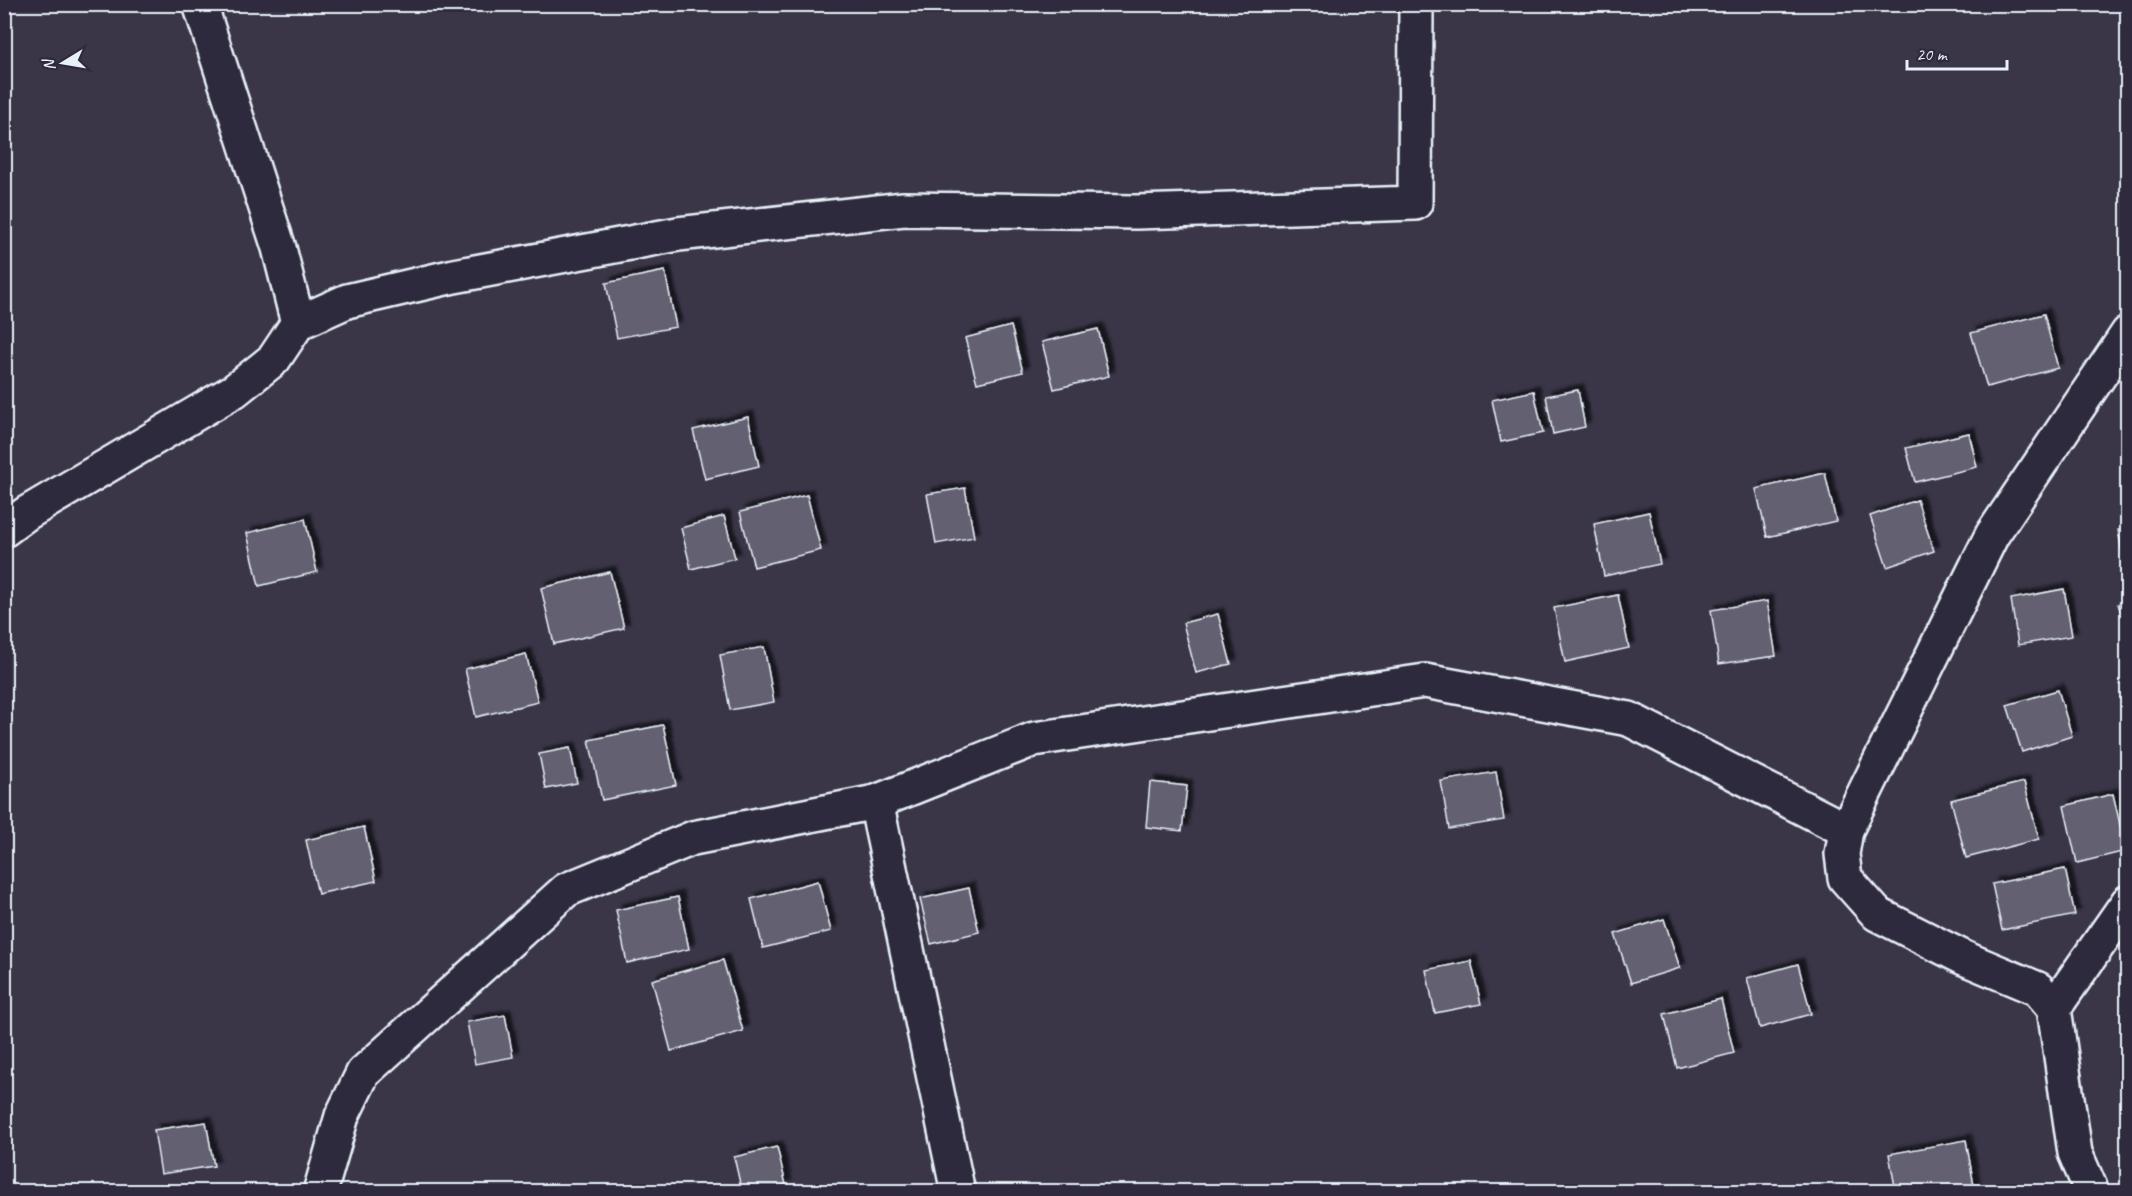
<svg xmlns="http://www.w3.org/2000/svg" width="2132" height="1196" viewBox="0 0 2132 1196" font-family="Caveat,sans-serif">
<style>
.building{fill:#636171;stroke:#e8f1f8;stroke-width:1.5;filter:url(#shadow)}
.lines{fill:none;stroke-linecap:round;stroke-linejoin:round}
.minor-casing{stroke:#e8f1f8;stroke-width:38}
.minor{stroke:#2f2a3d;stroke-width:33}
</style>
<defs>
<filter id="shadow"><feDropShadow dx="5.5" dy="-5.5" stdDeviation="1.5" flood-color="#0009"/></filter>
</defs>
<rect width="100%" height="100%" fill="#3a3648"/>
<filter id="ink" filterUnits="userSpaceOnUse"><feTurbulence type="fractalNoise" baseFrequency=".0167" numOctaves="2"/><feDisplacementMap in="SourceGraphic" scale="12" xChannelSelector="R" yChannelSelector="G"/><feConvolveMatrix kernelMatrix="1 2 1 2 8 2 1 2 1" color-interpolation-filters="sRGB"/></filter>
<g filter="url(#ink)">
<!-- building -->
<g class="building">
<path d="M 665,271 L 676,327 L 617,338 L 606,283 Z"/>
<path d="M 2044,314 L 2058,368 L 1987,387 L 1971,333 Z"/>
<path d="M 1011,326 L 1023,372 L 977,383 L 965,338 Z"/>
<path d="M 1098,329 L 1109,376 L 1054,389 L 1042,342 Z"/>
<path d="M 1578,390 L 1585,427 L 1553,434 L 1546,396 Z"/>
<path d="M 1534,391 L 1543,433 L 1501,442 L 1492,400 Z"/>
<path d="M 748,417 L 759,466 L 705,479 L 693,430 Z"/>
<path d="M 1969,433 L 1977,467 L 1915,482 L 1906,448 Z"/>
<path d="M 1825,473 L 1836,521 L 1767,537 L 1756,489 Z"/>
<path d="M 965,488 L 974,537 L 936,544 L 927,494 Z"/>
<path d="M 807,495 L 821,550 L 754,567 L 740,512 Z"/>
<path d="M 1917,500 L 1934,551 L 1887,567 L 1870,516 Z"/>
<path d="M 1649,512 L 1660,564 L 1604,576 L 1594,524 Z"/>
<path d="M 724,516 L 735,558 L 691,569 L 681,528 Z"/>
<path d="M 305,519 L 317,572 L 259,586 L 247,533 Z"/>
<path d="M 2128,528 L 2128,562 L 2124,563 L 2118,530 Z"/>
<path d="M 610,572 L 624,628 L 554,644 L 541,588 Z"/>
<path d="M 2064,589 L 2072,636 L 2018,645 L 2011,599 Z"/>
<path d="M 1618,595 L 1629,648 L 1565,662 L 1554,608 Z"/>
<path d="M 1767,601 L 1776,656 L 1719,664 L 1711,610 Z"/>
<path d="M 2128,601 L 2128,632 L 2118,604 Z"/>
<path d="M 1218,614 L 1231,664 L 1196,673 L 1183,623 Z"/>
<path d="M 764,647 L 774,702 L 730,710 L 720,655 Z"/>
<path d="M 526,654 L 538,702 L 476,717 L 465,669 Z"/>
<path d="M 2058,690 L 2072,736 L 2022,752 L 2007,705 Z"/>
<path d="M 663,725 L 676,785 L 602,800 L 589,740 Z"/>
<path d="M 570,748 L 577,783 L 546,789 L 539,754 Z"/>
<path d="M 1496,772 L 1504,820 L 1449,829 L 1441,781 Z"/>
<path d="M 1150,782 L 1187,786 L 1182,831 L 1146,827 Z"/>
<path d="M 2024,782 L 2039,839 L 1966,858 L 1951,800 Z"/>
<path d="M 2113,794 L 2126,851 L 2077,863 L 2064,806 Z"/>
<path d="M 364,827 L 376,881 L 318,894 L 306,840 Z"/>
<path d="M 2065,869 L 2075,915 L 2002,930 L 1992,884 Z"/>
<path d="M 818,881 L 831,931 L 763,948 L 751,899 Z"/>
<path d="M 969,888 L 979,932 L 931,944 L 920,899 Z"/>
<path d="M 678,897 L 689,949 L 627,963 L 616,910 Z"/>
<path d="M 1664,919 L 1680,968 L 1631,983 L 1615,934 Z"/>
<path d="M 723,960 L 743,1031 L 671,1051 L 652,980 Z"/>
<path d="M 1471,961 L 1481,1004 L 1435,1013 L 1426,970 Z"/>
<path d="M 1798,964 L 1811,1014 L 1760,1028 L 1747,978 Z"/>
<path d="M 1721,999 L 1734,1053 L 1677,1068 L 1664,1014 Z"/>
<path d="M 505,1015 L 513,1057 L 475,1064 L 467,1022 Z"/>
<path d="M 206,1122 L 214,1166 L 161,1174 L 154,1130 Z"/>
<path d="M 1966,1140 L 1975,1192 L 1896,1192 L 1889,1154 Z"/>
<path d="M 777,1147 L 786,1185 L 759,1192 L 742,1192 L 734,1157 Z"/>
</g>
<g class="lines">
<!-- minor casing -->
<g class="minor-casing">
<g id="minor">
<path d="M 298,323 L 347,301 L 454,276 L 678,234 L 904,209 L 1136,212 L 1415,203 L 1416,4"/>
<path d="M 4,530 L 27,513 L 234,391 L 274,359 L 298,323 L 279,248 L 200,4"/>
<path d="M 876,802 L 958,1192"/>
<path d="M 2054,1008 L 2128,902"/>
<path d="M 320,1192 L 342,1116 L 363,1073 L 566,890 L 693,838 L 876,802 L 1034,739 L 1425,681 L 1629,719 L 1846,830"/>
<path d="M 2092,1192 L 2075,1153 L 2054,1008 L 2038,989 L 1964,958 L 1877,914 L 1845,878 L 1842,854 L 1846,830 L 1992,535 L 2128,333"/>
</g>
</g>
<!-- minor -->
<use href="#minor" class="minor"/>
</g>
</g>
<!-- margin -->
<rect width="2132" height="1196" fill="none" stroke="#2f2a3d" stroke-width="24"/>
<rect x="12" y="12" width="2108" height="1172" fill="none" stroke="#e8f1f8" stroke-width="2" filter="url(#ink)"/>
<!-- north arrow -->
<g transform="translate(63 63) rotate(259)" stroke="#2f2a3d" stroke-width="4.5" paint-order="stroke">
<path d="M0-4.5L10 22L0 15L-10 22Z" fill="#e8f1f8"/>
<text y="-9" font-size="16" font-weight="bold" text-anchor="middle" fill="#e8f1f8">N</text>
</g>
<!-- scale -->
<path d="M1907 60v9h100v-9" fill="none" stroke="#e8f1f8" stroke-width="3"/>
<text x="1916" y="60" font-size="18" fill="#e8f1f8" stroke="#2f2a3d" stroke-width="4.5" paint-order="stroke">20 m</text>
</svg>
